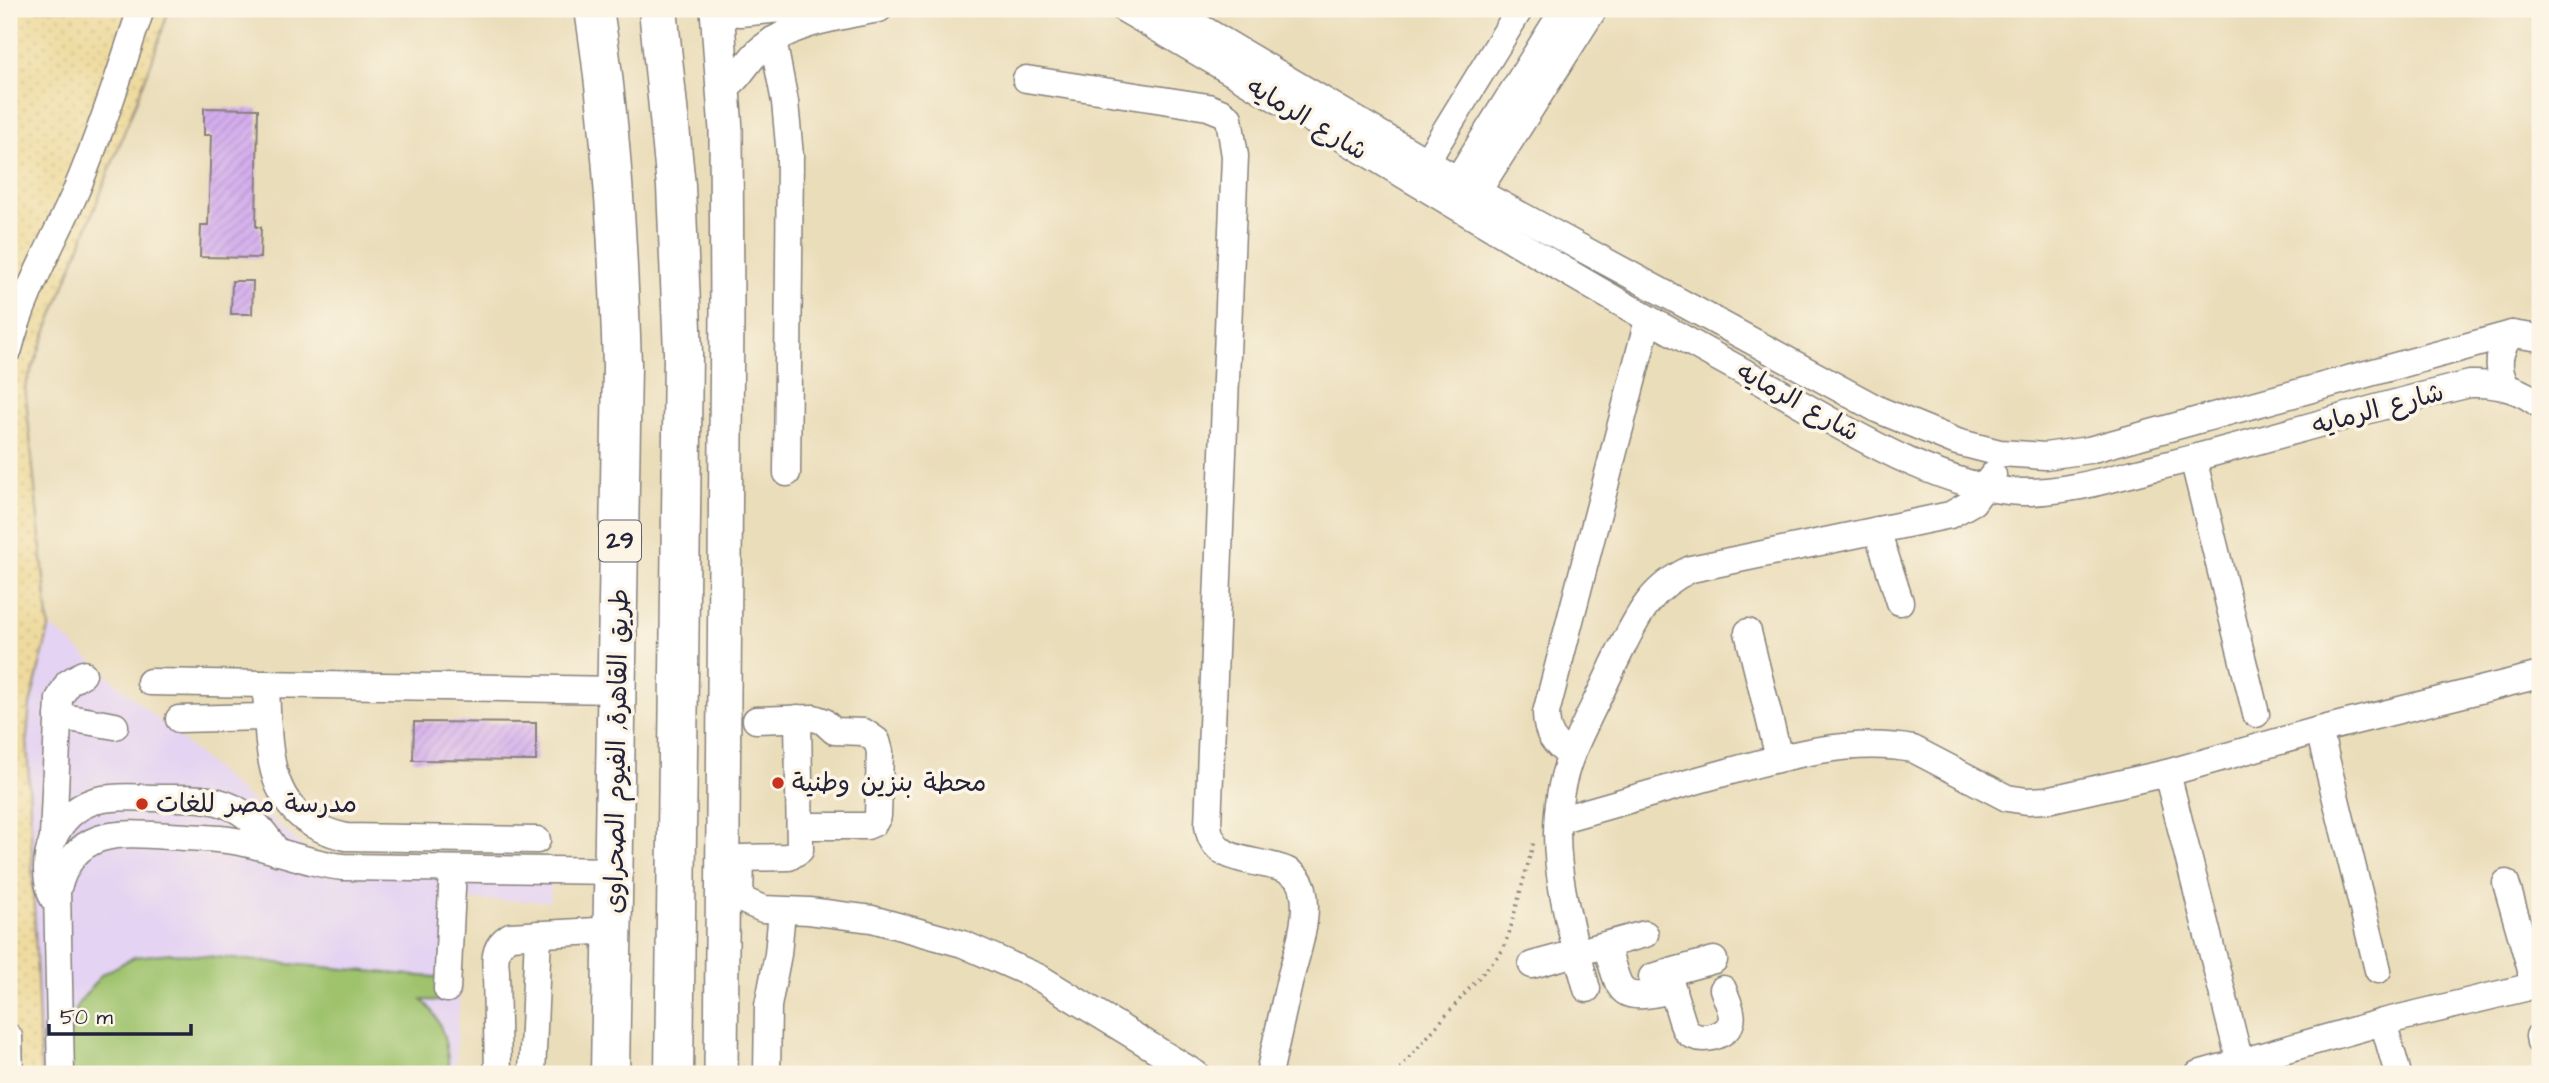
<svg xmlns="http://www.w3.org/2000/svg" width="2549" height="1083" viewBox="0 0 2549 1083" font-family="'Architects Daughter','Playpen Sans Arabic',sans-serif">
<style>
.built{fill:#e4d3f2}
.sand{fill:url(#sand-dots);stroke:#887e6c;stroke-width:2}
.garden{fill:#9fc36d;stroke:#607254;stroke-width:2}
.building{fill:url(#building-hatch)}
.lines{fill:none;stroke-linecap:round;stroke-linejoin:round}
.minor-casing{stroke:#86807a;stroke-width:29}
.major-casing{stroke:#86807a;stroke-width:36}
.highway-casing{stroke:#86807a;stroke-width:41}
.path{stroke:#86807a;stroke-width:3.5;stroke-dasharray:2 5;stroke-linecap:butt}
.minor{stroke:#fff;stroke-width:26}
.major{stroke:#fff;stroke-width:33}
.highway{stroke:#fff;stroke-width:38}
.poi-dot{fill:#c8321e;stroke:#fcf5e5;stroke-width:2.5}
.labels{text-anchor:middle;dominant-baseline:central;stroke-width:7;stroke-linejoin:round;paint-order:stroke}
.shield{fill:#fcf5e5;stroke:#63616e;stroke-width:2}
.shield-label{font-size:24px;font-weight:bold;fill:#22223b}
.street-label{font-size:26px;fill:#22223b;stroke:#fcf5e5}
.poi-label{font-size:26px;fill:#22223b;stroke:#fcf5e5;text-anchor:start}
</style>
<defs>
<pattern id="sand-dots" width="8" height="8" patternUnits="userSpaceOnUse" patternTransform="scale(1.75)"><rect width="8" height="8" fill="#eeda9e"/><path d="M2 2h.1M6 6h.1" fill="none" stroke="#ccbb89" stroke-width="1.8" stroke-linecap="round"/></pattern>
<pattern id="building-hatch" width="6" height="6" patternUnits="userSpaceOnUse" patternTransform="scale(1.75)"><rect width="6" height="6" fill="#d4aeed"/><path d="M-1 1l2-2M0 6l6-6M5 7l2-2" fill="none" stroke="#b695cc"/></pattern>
</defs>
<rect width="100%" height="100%" fill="#fcf5e5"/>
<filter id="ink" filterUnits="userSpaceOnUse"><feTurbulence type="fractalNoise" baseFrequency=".0143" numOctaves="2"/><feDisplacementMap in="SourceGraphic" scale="14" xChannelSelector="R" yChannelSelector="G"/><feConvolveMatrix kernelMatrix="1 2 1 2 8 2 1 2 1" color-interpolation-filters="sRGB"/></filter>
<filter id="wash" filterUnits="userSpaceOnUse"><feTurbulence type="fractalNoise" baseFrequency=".00686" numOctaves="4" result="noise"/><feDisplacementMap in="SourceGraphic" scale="28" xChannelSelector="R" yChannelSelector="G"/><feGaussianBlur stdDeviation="1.57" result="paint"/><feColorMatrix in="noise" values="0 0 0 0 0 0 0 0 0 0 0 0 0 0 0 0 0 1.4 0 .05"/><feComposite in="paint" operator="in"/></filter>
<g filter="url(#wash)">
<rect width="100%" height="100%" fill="#eaddba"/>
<!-- built -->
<path class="built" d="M 49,629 L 55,629 L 314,856 L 553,857 L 550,901 L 465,900 L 455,1074 L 41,1074 L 27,737 L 30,705 Z"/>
<!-- sand -->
<path class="sand" d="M 9,9 L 169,9 L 152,61 L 25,387 L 49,629 L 30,705 L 27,736 L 41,1074 L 9,1074 Z"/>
<!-- garden -->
<path class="garden" d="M 171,953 L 443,978 L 440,1001 L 422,1000 C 444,1019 447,1047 450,1074 L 70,1074 L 67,1040 L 78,1004 L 101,975 L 134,957 Z"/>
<g id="blocks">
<!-- building -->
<g class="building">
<path d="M 204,108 L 258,109 L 256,227 L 261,227 L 260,258 L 200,257 L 201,225 L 208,225 L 211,135 L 204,135 Z"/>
<path d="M 232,281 L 253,281 L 252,314 L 231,314 Z"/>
<path d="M 414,722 L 536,723 L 536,761 L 413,760 Z"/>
</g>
</g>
</g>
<g filter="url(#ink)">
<use href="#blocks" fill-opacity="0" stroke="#86807a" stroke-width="2"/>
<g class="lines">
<!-- minor casing -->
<g class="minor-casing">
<g id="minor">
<path d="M 1124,9 C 1335,131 1541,262 1755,378 C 1832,420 1932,488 2021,492 C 2066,493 2109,479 2153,468 C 2259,443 2363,409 2470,384 C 2496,383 2520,388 2540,405"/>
<path d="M 1169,9 L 1478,192 L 1879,410 L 1957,442 L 2000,453 L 2045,456 L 2089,450 L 2512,334 L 2540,338"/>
<path d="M 717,11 L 740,13 L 781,9"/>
<path d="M 773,40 L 785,102 L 790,156 L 787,473"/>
<path d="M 1026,79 L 1208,107 L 1223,113 L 1229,118 L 1235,156 L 1208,825 C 1213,878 1293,849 1303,889 C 1310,917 1297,952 1290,979 C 1283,1011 1276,1042 1269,1074"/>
<path d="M 723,88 C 739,81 747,60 761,49 C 794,22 838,17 879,9"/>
<path d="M 1418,175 L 1520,9"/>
<path d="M 1448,195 L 1564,9"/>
<path d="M 1469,205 L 1594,9"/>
<path d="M 9,349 C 22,296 54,241 76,191 C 101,131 121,70 141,9"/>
<path d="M 2506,386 C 2496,367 2498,350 2512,334"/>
<path d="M 2193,458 L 2256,714"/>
<path d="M 1877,530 L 1900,602"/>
<path d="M 1748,632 L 1779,758"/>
<path d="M 150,682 L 618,690"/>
<path d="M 266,684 C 269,752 264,819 346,837 L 537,840"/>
<path d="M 58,716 L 115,726"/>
<path d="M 179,719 L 267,717"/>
<path d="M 756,720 L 814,718 L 823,721 L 834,731 L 864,732 L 877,741 L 880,752 L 878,816 L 874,823 L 867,826 L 801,826"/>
<path d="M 2319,730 L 2378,970"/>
<path d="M 1571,755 C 1554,745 1546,733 1546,713 L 1648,320"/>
<path d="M 2167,773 L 2243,1074"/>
<path d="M 1558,820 C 1606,806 1654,793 1702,779 C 1769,761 1843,736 1913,749 L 2007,798 L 2027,801 L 2047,800 L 2167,773 L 2319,730 L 2540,675"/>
<path d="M 53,837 L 59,699 L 68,683 L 83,674"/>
<path d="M 722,896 L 740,899 L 763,909 L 809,911 L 872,919 L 963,944 L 1040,978 L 1196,1074"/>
<path d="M 53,898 C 37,862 54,814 94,801 C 115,795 141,798 163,798 C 187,798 210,797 232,807 C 252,817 266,833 277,852"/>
<path d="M 740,899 L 741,858 L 789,857 L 800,850 L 798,718"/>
<path d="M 1606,945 C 1622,996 1616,1002 1673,990"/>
<path d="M 1532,965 L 1645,934"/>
<path d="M 1667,972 L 1684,1027 C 1692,1045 1726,1039 1731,1022 C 1734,1013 1726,998 1723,989"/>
<path d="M 1652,977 L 1714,960"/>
<path d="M 447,989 L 453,869"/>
<path d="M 1587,989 C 1566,912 1540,832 1572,753 C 1584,724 1600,695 1613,666 C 1634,624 1646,589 1691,569 L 1950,515 L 1973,502 L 1993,475"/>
<path d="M 2383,1022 L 2398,1074"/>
<path d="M 2539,1036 L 2540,1042"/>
<path d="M 9,1037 L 10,1074"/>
<path d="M 61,1074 L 57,891 C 74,829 115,832 169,836 C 195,838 223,837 249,844 C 281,851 311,864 344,867 L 615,871"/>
<path d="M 498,1074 L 496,971 C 494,955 496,945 510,936 L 614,930"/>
<path d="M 532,1074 L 538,934"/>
<path d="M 767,1074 L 768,1006 L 778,954 L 782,911"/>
<path d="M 2198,1074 L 2383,1022 L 2525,988 L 2531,980 L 2531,970 L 2506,883"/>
</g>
</g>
<!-- major casing -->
<g class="major-casing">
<path id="major" d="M 717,9 L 726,130 L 727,311 L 721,1074"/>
</g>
<!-- highway casing -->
<g class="highway-casing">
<g id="highway">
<path d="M 594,9 C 612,126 618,246 622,365 L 610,1074"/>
<path d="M 658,9 L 676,186 L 683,353 L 674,1074"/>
</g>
</g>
<!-- path -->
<path class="path" d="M 1395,1074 L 1502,951 L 1509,934 L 1534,841"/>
<!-- minor -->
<use href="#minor" class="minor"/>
<!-- major -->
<use href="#major" class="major"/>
<!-- highway -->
<use href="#highway" class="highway"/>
</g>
</g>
<!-- markers -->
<g class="poi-dot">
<circle cx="778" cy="783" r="7"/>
<circle cx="142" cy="804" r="7"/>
</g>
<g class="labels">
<!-- shield labels -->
<rect class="shield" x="599" y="520.5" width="42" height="41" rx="5"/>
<g class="shield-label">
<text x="620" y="541">29</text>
</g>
<!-- street labels -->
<g class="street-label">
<text transform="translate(1307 119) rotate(31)">شارع الرمايه</text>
<text transform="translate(1798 402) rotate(29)">شارع الرمايه</text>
<text transform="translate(2378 409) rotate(-15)">شارع الرمايه</text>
<text transform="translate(617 751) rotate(-89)">طريق القاهرة, الفيوم الصحراوى</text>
</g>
<!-- poi labels -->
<g class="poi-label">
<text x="792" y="783">محطة بنزين وطنية</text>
<text x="156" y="804">مدرسة مصر للغات</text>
</g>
</g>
<!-- margin -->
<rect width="2549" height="1083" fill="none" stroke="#fcf5e5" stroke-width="35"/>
<!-- scale -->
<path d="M49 1024v10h142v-10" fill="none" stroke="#22223b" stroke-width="3.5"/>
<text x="60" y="1024" font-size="21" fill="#22223b" stroke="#fcf5e5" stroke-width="5" paint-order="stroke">50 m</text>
</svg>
